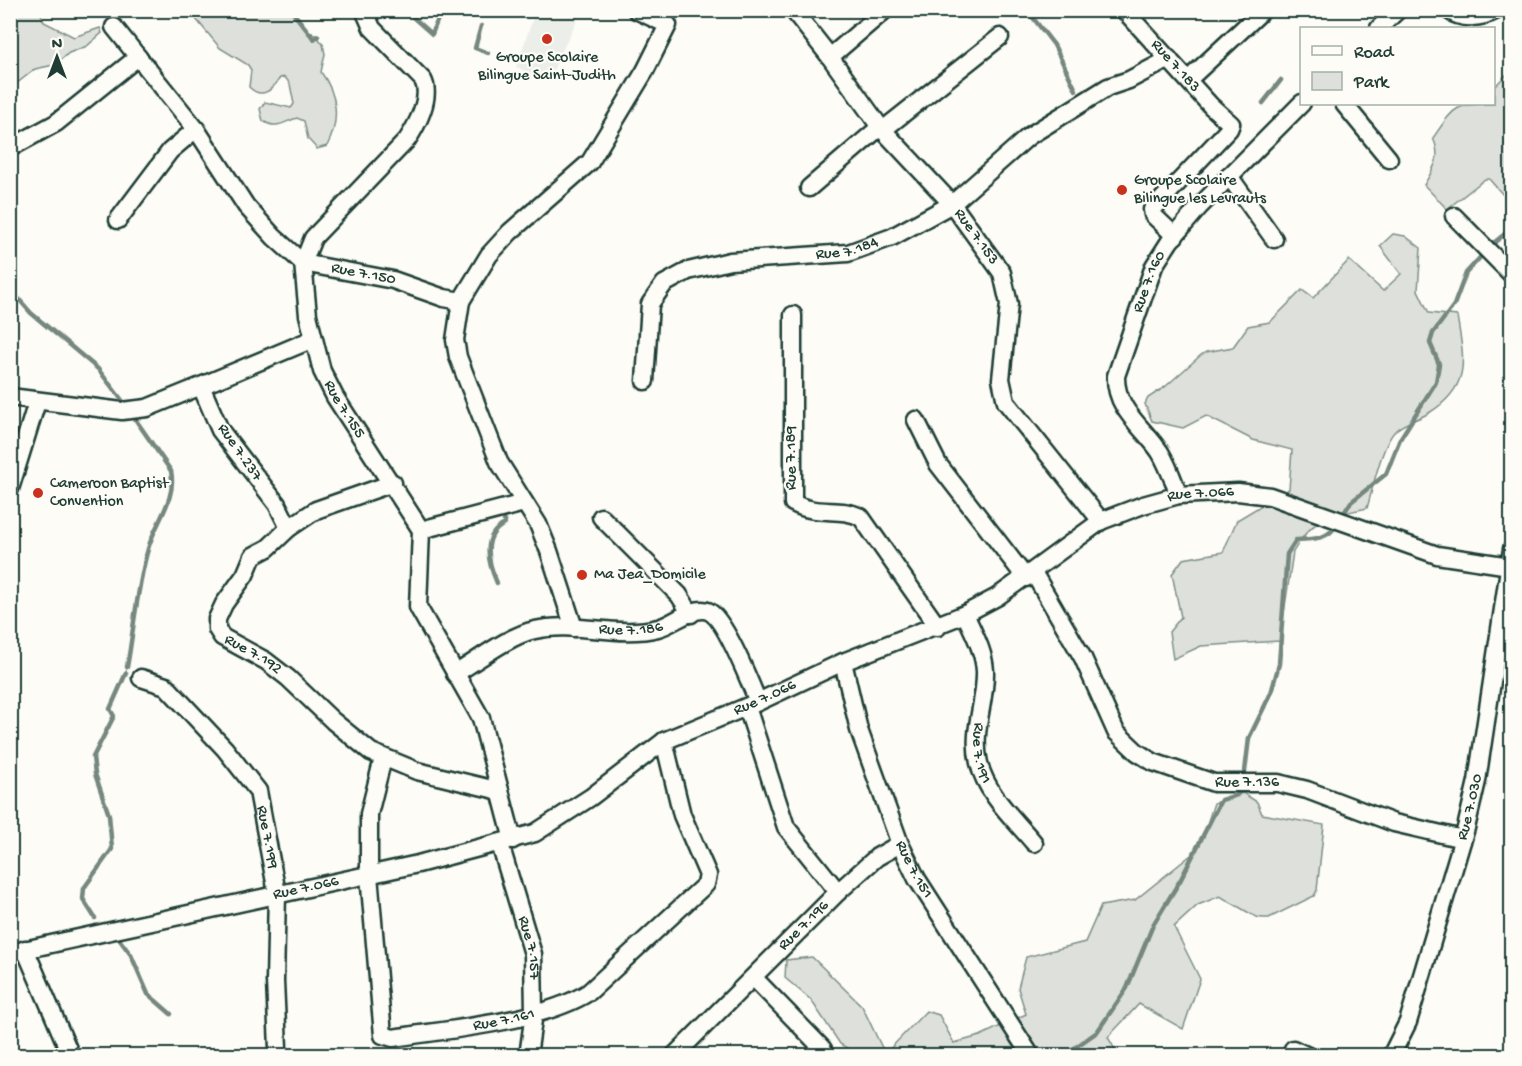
<svg xmlns="http://www.w3.org/2000/svg" width="1522" height="1066" viewBox="0 0 1522 1066" font-family="'Gochi Hand',sans-serif">
<style>
.built{fill:#eceee9}
.green{fill:#dde0db;stroke:#7e8e88;stroke-width:1.5}
.lines{fill:none;stroke-linecap:round;stroke-linejoin:round}
.stream{stroke:#75877f;stroke-width:4.5}
.street-casing{stroke:#1f3d34;stroke-width:21}
.street{stroke:#fdfcf7;stroke-width:16}
.poi-dot{fill:#c8321e;stroke:#fdfcf7;stroke-width:2}
.labels{text-anchor:middle;dominant-baseline:central;stroke-width:4.5;stroke-linejoin:round;paint-order:stroke}
.poi-label{font-size:16px;fill:#1f3d34;stroke:#fdfcf7;text-anchor:start}
.street-label{font-size:16px;fill:#1f3d34;stroke:#fdfcf7}
</style>
<rect width="100%" height="100%" fill="#fdfcf7"/>
<filter id="ink" filterUnits="userSpaceOnUse"><feTurbulence type="fractalNoise" baseFrequency=".0167" numOctaves="2"/><feDisplacementMap in="SourceGraphic" scale="12" xChannelSelector="R" yChannelSelector="G"/><feConvolveMatrix kernelMatrix="1 2 1 2 8 2 1 2 1" color-interpolation-filters="sRGB"/></filter>
<g filter="url(#ink)">
<!-- built -->
<path class="built" d="M 536,10 L 581,11 L 548,81 L 516,67 Z"/>
<!-- green -->
<g class="green">
<path d="M 10,11 L 40,11 L 44,22 L 74,37 L 100,28 L 102,33 L 87,46 L 69,53 L 54,65 L 35,69 L 16,84 L 11,84 Z"/>
<path d="M 184,11 L 295,11 L 302,27 L 316,35 L 323,44 L 325,54 L 321,72 C 338,95 340,121 327,146 L 317,149 L 308,139 L 304,121 L 297,118 C 283,122 277,130 263,121 L 260,109 L 265,102 L 291,108 L 294,104 L 290,84 L 285,77 L 280,78 C 272,90 262,100 249,87 L 251,70 L 248,65 L 220,48 L 191,13 Z"/>
<path d="M 1511,70 L 1511,190 L 1504,196 L 1489,179 L 1485,179 L 1447,209 L 1424,185 C 1434,168 1442,157 1433,138 C 1455,106 1454,104 1494,104 L 1494,87 Z"/>
<path d="M 1393,234 L 1405,236 L 1421,248 L 1418,290 L 1429,313 L 1457,316 C 1464,359 1472,386 1429,413 C 1419,419 1405,422 1396,430 C 1382,443 1373,488 1367,508 C 1330,516 1313,516 1293,552 L 1280,641 L 1201,646 L 1173,659 L 1169,632 L 1181,617 L 1172,574 L 1183,559 L 1223,552 L 1237,520 L 1289,489 L 1292,450 L 1253,440 L 1206,416 L 1183,428 L 1152,421 L 1145,404 L 1148,398 L 1165,387 L 1201,355 L 1206,352 L 1233,347 L 1248,326 L 1270,322 L 1302,290 L 1313,298 L 1349,260 L 1383,291 L 1401,274 L 1380,246 Z"/>
<path d="M 1243,793 L 1257,802 L 1262,814 L 1324,825 L 1317,890 L 1314,896 L 1269,918 L 1262,918 L 1256,917 L 1220,896 L 1198,905 L 1174,927 L 1200,979 L 1183,1029 L 1139,1004 L 1108,1037 L 1118,1055 L 858,1055 L 840,1044 L 811,1000 L 785,978 L 786,960 L 812,957 L 862,1006 L 885,1054 L 926,1011 L 939,1015 L 954,1043 L 980,1036 L 1026,1014 L 1018,988 L 1026,957 L 1085,942 L 1101,906 L 1135,900 L 1191,855 L 1200,845 L 1214,803 Z"/>
</g>
<g class="lines">
<!-- stream -->
<g class="stream">
<path d="M 291,10 L 314,39 L 318,36"/>
<path d="M 408,10 L 407,12 L 432,34 L 441,11"/>
<path d="M 1027,10 L 1054,45 L 1076,90"/>
<path d="M 481,26 L 475,48 L 488,53"/>
<path d="M 1263,103 L 1281,80"/>
<path d="M 1490,246 L 1512,228"/>
<path d="M 10,289 L 31,313 L 98,369 L 125,404"/>
<path d="M 1342,516 L 1351,502 L 1386,474 L 1400,439 L 1436,382 L 1439,364 L 1430,343 L 1433,333 L 1454,305 L 1466,273 L 1485,252"/>
<path d="M 497,583 C 488,563 481,535 505,524 L 504,521"/>
<path d="M 127,667 C 134,628 137,587 148,549 C 155,522 177,500 171,471 L 131,413"/>
<path d="M 1244,780 L 1249,738 L 1271,693 L 1279,664 L 1287,554 L 1296,540 C 1314,539 1328,540 1338,523"/>
<path d="M 95,918 L 83,899 L 84,888 L 112,849 L 109,815 L 95,774 L 93,757 L 114,716 L 110,709 L 126,673"/>
<path d="M 116,935 L 131,955 L 148,994 L 171,1014"/>
<path d="M 200,1052 L 200,1056"/>
<path d="M 1063,1056 L 1097,1032 L 1127,988 L 1153,925 L 1181,879 L 1221,800 L 1237,795 L 1241,787"/>
</g>
<!-- street casing -->
<g class="street-casing">
<g id="street">
<path id="s1" d="M 364,10 L 372,28 L 423,80 C 432,97 417,125 407,140 L 313,238 L 303,263 L 308,315 L 322,371 L 335,397 L 421,530 L 418,607 L 481,718 L 513,840"/>
<path id="s2" d="M 793,10 L 830,57 L 880,127 L 952,204 L 1002,273 L 1009,304 L 1001,379 L 1006,402 L 1101,521"/>
<path id="s3" d="M 1124,10 L 1211,106 L 1231,124 L 1229,129 L 1152,210 L 1153,215 L 1175,236"/>
<path d="M 1448,10 C 1463,21 1482,18 1497,10"/>
<path d="M 114,27 L 138,57"/>
<path d="M 1379,28 L 1398,10"/>
<path d="M 830,57 L 885,10"/>
<path d="M 1189,79 L 1263,10"/>
<path d="M 1344,104 L 1389,159"/>
<path d="M 884,129 L 1000,37"/>
<path id="s4" d="M 10,148 L 56,123 L 138,57 L 196,129 L 246,206 L 274,237 L 303,263 L 393,280 L 444,298 L 461,301 L 489,255 L 510,232 L 590,162 L 645,71 L 668,25 L 636,10"/>
<path d="M 1229,176 L 1274,239"/>
<path d="M 809,188 L 880,127"/>
<path d="M 1454,216 L 1512,275"/>
<path d="M 118,220 L 170,151 L 196,129"/>
<path d="M 461,301 L 455,340 L 458,357 L 499,462 L 538,524 L 549,551 L 574,628"/>
<path d="M 793,315 L 793,503 C 819,517 838,506 861,517 L 938,627"/>
<path id="s5" d="M 645,381 L 650,304 L 664,284 L 688,271 L 730,261 L 848,253 L 892,237 L 952,204 L 1029,136 L 1108,87 L 1129,80 L 1169,59"/>
<path d="M 10,397 L 122,411 L 147,408 L 201,386"/>
<path d="M 916,420 L 938,464 L 1026,578"/>
<path id="s6" d="M 393,483 L 316,510 L 289,528 L 268,548 L 253,556 L 245,575 L 224,604 L 217,619 L 217,629 L 222,637 L 266,661 L 288,678 L 333,721 L 371,752 L 417,771 L 500,791"/>
<path d="M 10,489 L 37,402"/>
<path id="s7" d="M 1179,495 C 1173,480 1168,465 1160,452 C 1143,427 1115,409 1116,376 L 1154,266 L 1170,241 L 1200,206 L 1302,103"/>
<path d="M 601,517 L 679,595 L 691,614"/>
<path d="M 289,528 L 277,504 L 220,430 L 201,386 L 313,339"/>
<path d="M 421,530 L 524,503"/>
<path id="s8" d="M 1033,572 L 1083,658 L 1116,732 L 1137,752 L 1153,762 L 1214,783 L 1278,783 L 1307,790 L 1394,823 L 1463,839"/>
<path id="s9" d="M 965,614 C 973,632 984,651 985,671 C 986,703 971,731 979,763 C 986,794 1015,820 1034,843"/>
<path id="s10" d="M 843,662 L 859,730 L 900,844 L 917,879 L 1031,1056"/>
<path id="s11" d="M 455,674 C 478,660 510,635 535,630 C 575,621 618,638 658,628 C 672,625 694,605 708,611 C 724,617 751,685 758,702"/>
<path id="s12" d="M 141,678 L 166,686 L 225,749 L 258,791 L 277,893 L 275,981 L 278,1048"/>
<path id="s13" d="M 383,758 L 369,814 L 369,875 L 383,1035 L 393,1038 C 450,1029 542,1022 589,992 L 706,884 L 708,875 L 682,815 L 664,741"/>
<path id="s14" d="M 500,844 L 533,954 L 534,1013 L 528,1056"/>
<path d="M 838,892 L 877,857 L 900,844"/>
<path d="M 25,949 L 71,1056"/>
<path id="s15" d="M 10,953 L 418,864 L 535,833 L 591,797 L 664,741 L 758,702 L 843,662 L 965,614 L 997,597 L 1101,521 L 1143,505 L 1179,495 L 1238,492 L 1270,496 L 1437,555 L 1510,566"/>
<path d="M 754,978 L 823,1049"/>
<path d="M 1293,1049 L 1308,1056"/>
<path id="s16" d="M 674,1056 L 838,892 L 786,827 L 747,707"/>
<path id="s17" d="M 1391,1056 L 1408,1022 L 1466,828 L 1477,781 L 1512,549"/>
</g>
</g>
<!-- street -->
<use href="#street" class="street"/>
</g>
</g>
<!-- markers -->
<g class="poi-dot">
<circle cx="547" cy="39" r="6"/>
<circle cx="1122" cy="190" r="6"/>
<circle cx="38" cy="493" r="6"/>
<circle cx="582" cy="575" r="6"/>
</g>
<g class="labels">
<!-- poi labels -->
<g class="poi-label">
<text x="547" y="58" text-anchor="middle">Groupe Scolaire<tspan x="547" dy="18">Bilingue Saint-Judith</tspan></text>
<text x="1134" y="181">Groupe Scolaire<tspan x="1134" dy="18">Bilingue les Levrauts</tspan></text>
<text x="50" y="484">Cameroon Baptist<tspan x="50" dy="18">Convention</tspan></text>
<text x="594" y="575">Ma Jea_Domicile</text>
</g>
<!-- street labels -->
<g class="street-label">
<text stroke="none"><textPath href="#s3" startOffset="76">Rue 7.183</textPath></text>
<text stroke="none"><textPath href="#s2" startOffset="292">Rue 7.153</textPath></text>
<text stroke="none"><textPath href="#s5" startOffset="290">Rue 7.184</textPath></text>
<text stroke="none"><textPath href="#s4" startOffset="484">Rue 7.150</textPath></text>
<text stroke="none"><textPath href="#s7" startOffset="237">Rue 7.160</textPath></text>
<text stroke="none"><textPath href="#s1" startOffset="474">Rue 7.155</textPath></text>
<text transform="translate(239 453) rotate(55)">Rue 7.237</text>
<text transform="translate(792 458) rotate(-90)">Rue 7.189</text>
<text stroke="none"><textPath href="#s15" startOffset="1293">Rue 7.066</textPath></text>
<text stroke="none"><textPath href="#s11" startOffset="188">Rue 7.186</textPath></text>
<text stroke="none"><textPath href="#s6" startOffset="288">Rue 7.192</textPath></text>
<text stroke="none"><textPath href="#s15" startOffset="807">Rue 7.066</textPath></text>
<text stroke="none"><textPath href="#s9" startOffset="144">Rue 7.191</textPath></text>
<text stroke="none"><textPath href="#s8" startOffset="326">Rue 7.136</textPath></text>
<text stroke="none"><textPath href="#s17" startOffset="262">Rue 7.030</textPath></text>
<text stroke="none"><textPath href="#s12" startOffset="213">Rue 7.199</textPath></text>
<text stroke="none"><textPath href="#s10" startOffset="220">Rue 7.151</textPath></text>
<text stroke="none"><textPath href="#s15" startOffset="303">Rue 7.066</textPath></text>
<text stroke="none"><textPath href="#s16" startOffset="184">Rue 7.196</textPath></text>
<text stroke="none"><textPath href="#s14" startOffset="108">Rue 7.157</textPath></text>
<text stroke="none"><textPath href="#s13" startOffset="402">Rue 7.161</textPath></text>
</g>
</g>
<!-- margin -->
<rect width="1522" height="1066" fill="none" stroke="#fdfcf7" stroke-width="36"/>
<rect x="18" y="18" width="1486" height="1030" fill="none" stroke="#1f3d34" stroke-width="2" filter="url(#ink)"/>
<!-- legend -->
<rect x="1300" y="27" width="195" height="78" fill="#fdfcf7" stroke="#a4b0a9" stroke-width="1.5"/>
<rect x="1312" y="46" width="30" height="9" fill="#fdfcf7" stroke="#a4b0a9" stroke-width="1.5"/>
<text x="1354" y="57" font-size="18" fill="#1f3d34">Road</text>
<rect x="1312" y="72" width="30" height="18" fill="#dde0db" stroke="#a4b0a9" stroke-width="1.5"/>
<text x="1354" y="87" font-size="18" fill="#1f3d34">Park</text>
<!-- north arrow -->
<g transform="translate(57 57)" stroke="#fdfcf7" stroke-width="4.5" paint-order="stroke">
<path d="M0-4.5L10 22L0 15L-10 22Z" fill="#1f3d34"/>
<text y="-9" font-size="16" font-weight="bold" text-anchor="middle" fill="#1f3d34">N</text>
</g>
</svg>
